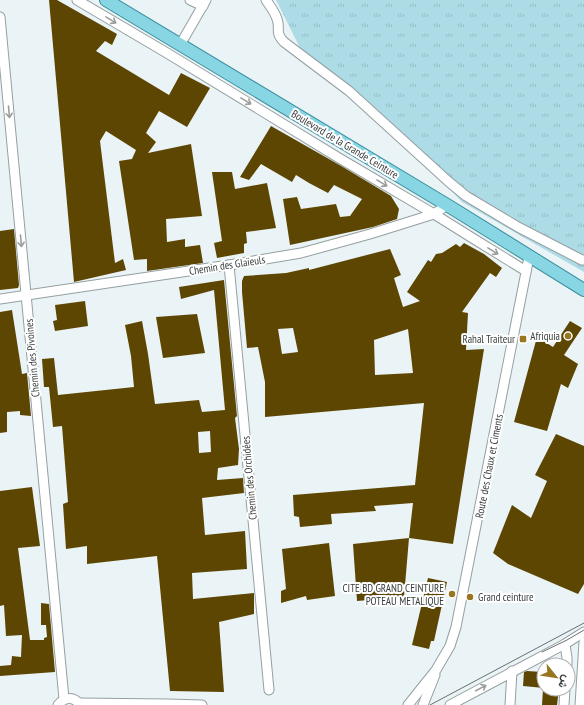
<svg xmlns="http://www.w3.org/2000/svg" width="584" height="705" viewBox="0 0 584 705" font-family="'PT Sans Narrow',Vazirmatn,sans-serif">
<style>
.grass{fill:url(#grass-tufts)}
.building{fill:#5d4602;fill-rule:evenodd}
.lines{fill:none;stroke-linecap:round;stroke-linejoin:round}
.minor-casing{stroke:#959fa1;stroke-width:11}
.major-casing{stroke:#398e9e;stroke-width:14}
.minor{stroke:#fff;stroke-width:9}
.major{stroke:#88d5e3;stroke-width:12}
.tram{stroke:#696f70;stroke-width:1}
.oneway{stroke:#9c9e9e}
.poi-dot{fill:#98761f;stroke:#fff;stroke-width:1.5}
.labels{text-anchor:middle;dominant-baseline:central;stroke-width:4;stroke-linejoin:round;paint-order:stroke}
.street-label{font-size:11px;fill:#393d3e;stroke:#fff}
.poi-label{font-size:11px;fill:#393d3e;stroke:#fff;text-anchor:end}
</style>
<defs>
<pattern id="grass-tufts" width="24" height="20" patternUnits="userSpaceOnUse"><rect width="24" height="20" fill="#addce7"/><path d="M3 7l-1-3M5 7V3M7 7l1-3M15 17l-1-3M17 17v-4M19 17l1-3" fill="none" stroke="#96bec7"/></pattern>
</defs>
<rect width="100%" height="100%" fill="#eaf4f6"/>
<!-- grass -->
<path class="grass" d="M 276,0 L 584,0 L 584,272 L 462,202 L 371,108 L 303,54 Z"/>
<!-- building -->
<g class="building">
<path d="M 49,0 L 57,0 L 117,34 L 112,45 L 105,41 L 96,51 L 169,95 L 181,73 L 210,88 L 187,127 L 159,111 L 146,133 L 156,142 L 148,153 L 191,144 L 202,216 L 166,219 L 167,242 L 185,239 L 185,247 L 200,245 L 203,263 L 147,271 L 147,259 L 134,260 L 119,161 L 132,159 L 136,150 L 106,131 L 100,141 L 115,263 L 123,259 L 126,270 L 74,282 Z"/>
<path d="M 271,126 L 343,167 L 391,196 L 399,209 L 397,219 L 373,227 L 290,245 L 283,199 L 297,197 L 301,209 L 336,204 L 340,217 L 350,216 L 362,199 L 334,185 L 328,193 L 309,183 L 296,175 L 292,182 L 261,164 L 249,180 L 240,177 Z"/>
<path d="M 212,172 L 232,172 L 235,189 L 267,183 L 276,228 L 246,232 L 247,243 L 244,244 L 244,253 L 217,258 L 214,243 L 222,241 Z"/>
<path d="M 14,229 L 19,285 L 18,288 L 0,290 L 0,231 Z"/>
<path d="M 464,243 L 484,254 L 502,268 L 496,277 L 490,273 L 462,312 L 468,313 L 466,350 L 484,349 L 453,544 L 409,538 L 413,503 L 374,506 L 376,511 L 331,514 L 332,524 L 300,527 L 299,517 L 294,516 L 293,495 L 415,485 L 424,403 L 265,417 L 265,382 L 258,347 L 247,348 L 242,292 L 242,281 L 244,276 L 286,273 L 309,268 L 309,270 L 390,249 L 401,275 L 394,278 L 403,307 L 420,301 L 407,292 L 428,260 L 431,262 L 436,254 L 442,253 L 456,244 L 460,247 ZM 293,328 L 298,352 L 282,354 L 278,329 ZM 408,329 L 413,373 L 375,375 L 374,340 Z"/>
<path d="M 224,280 L 237,416 L 235,418 L 239,449 L 238,465 L 218,468 L 217,480 L 243,478 L 244,493 L 202,498 L 205,535 L 245,531 L 247,569 L 192,573 L 193,599 L 254,593 L 254,614 L 219,622 L 224,692 L 170,691 L 157,556 L 87,564 L 87,546 L 66,549 L 63,504 L 68,502 L 62,426 L 53,427 L 49,387 L 44,387 L 42,359 L 54,358 L 58,395 L 134,387 L 131,356 L 125,325 L 142,321 L 148,354 L 155,404 L 199,400 L 202,412 L 225,410 L 214,290 L 181,299 L 179,287 ZM 210,431 L 211,452 L 199,453 L 198,432 Z"/>
<path d="M 85,301 L 88,326 L 55,331 L 53,321 L 57,320 L 55,305 Z"/>
<path d="M 12,310 L 22,374 L 27,373 L 31,416 L 20,415 L 20,411 L 7,412 L 7,432 L 0,433 L 0,312 Z"/>
<path d="M 197,314 L 205,353 L 163,358 L 156,317 Z"/>
<path d="M 570,321 L 582,328 L 564,355 L 578,364 L 568,388 L 561,384 L 547,431 L 514,422 L 537,337 L 553,347 Z"/>
<path d="M 556,434 L 584,446 L 584,584 L 578,594 L 508,564 L 493,553 L 512,505 L 531,518 L 547,481 L 535,475 Z"/>
<path d="M 32,487 L 40,546 L 18,548 L 30,640 L 44,640 L 44,638 L 47,637 L 46,625 L 41,625 L 41,603 L 49,604 L 55,672 L 0,676 L 0,666 L 11,665 L 12,656 L 21,657 L 22,635 L 6,636 L 4,605 L 0,606 L 0,491 Z"/>
<path d="M 409,538 L 404,597 L 357,601 L 353,544 Z"/>
<path d="M 329,543 L 335,596 L 307,600 L 306,596 L 281,603 L 281,591 L 286,589 L 282,549 Z"/>
<path d="M 428,578 L 447,582 L 434,641 L 431,641 L 429,649 L 412,645 Z"/>
<path d="M 527,671 L 543,672 L 544,688 L 523,686 L 524,672 Z"/>
<path d="M 543,689 L 559,689 L 557,705 L 542,705 Z"/>
</g>
<g class="lines">
<!-- minor casing -->
<g class="minor-casing">
<g id="minor">
<path d="M 77,0 L 167,53 L 339,158 L 434,214 L 474,239 L 526,271"/>
<path d="M 190,0 L 203,6"/>
<path d="M 266,0 C 270,6 275,12 277,19 C 281,30 274,31 284,42 L 349,91 L 449,182 L 466,196 L 518,227 L 582,260 L 584,260"/>
<path d="M 0,17 L 64,699"/>
<path d="M 180,45 L 206,0"/>
<path d="M 229,265 L 269,690"/>
<path d="M 0,299 L 229,265 L 301,253 L 370,234 L 434,214 L 447,205"/>
<path d="M 565,644 L 567,658 L 567,665"/>
<path d="M 79,703 L 168,704 L 202,705"/>
<path d="M 58,705 C 64,697 74,696 80,705"/>
<path d="M 408,705 L 436,670 L 450,646 L 456,627 L 529,257"/>
<path d="M 423,705 L 435,675"/>
<path d="M 450,705 L 565,644 L 584,632"/>
<path d="M 510,705 L 512,671"/>
<path d="M 564,705 L 565,689"/>
<path d="M 580,705 L 584,642"/>
</g>
</g>
<!-- major casing -->
<g class="major-casing">
<path id="major" d="M 106,0 L 447,205 L 584,290"/>
</g>
<!-- minor -->
<use href="#minor" class="minor"/>
<!-- major -->
<use href="#major" class="major"/>
<!-- tram -->
<g class="tram">
<path d="M 542,652 L 567,640 L 584,630"/>
<path d="M 430,705 L 584,623"/>
</g>
</g>
<!-- one-way arrows -->
<defs><path id="oneway-shaft" d="M-6 0H5M1.5-3L5.5 0L1.5 3" fill="none" stroke-width="1.6" stroke-linecap="round" stroke-linejoin="round"/></defs>
<g class="oneway">
<use href="#oneway-shaft" transform="translate(111 20) rotate(31)"/>
<use href="#oneway-shaft" transform="translate(246 101) rotate(31)"/>
<use href="#oneway-shaft" transform="translate(9 112) rotate(85)"/>
<use href="#oneway-shaft" transform="translate(382 183) rotate(31)"/>
<use href="#oneway-shaft" transform="translate(21 241) rotate(85)"/>
<use href="#oneway-shaft" transform="translate(493 251) rotate(31)"/>
<use href="#oneway-shaft" transform="translate(481 688) rotate(-28)"/>
</g>
<!-- markers -->
<g class="poi-dot">
<circle cx="568" cy="336" r="4"/>
<rect x="519" y="335" width="8" height="8" rx="2"/>
<circle cx="452" cy="594" r="4"/>
<circle cx="470" cy="597" r="4"/>
</g>
<g class="labels">
<!-- street labels -->
<g class="street-label">
<text transform="translate(345 144) rotate(31)">Boulevard de la Grande Ceinture</text>
<text transform="translate(227 265) rotate(-9)">Chemin des Glaïeuls</text>
<text transform="translate(32 358) rotate(-95)">Chemin des Pivoines</text>
<text transform="translate(489 466) rotate(-79)">Route des Chaux et Ciments</text>
<text transform="translate(249 478) rotate(-95)">Chemin des Orchidées</text>
</g>
<!-- poi labels -->
<g class="poi-label">
<text x="560" y="336">Afriquia</text>
<text x="515" y="339">Rahal Traiteur</text>
<text x="444" y="588">CITE BD GRAND CEINTURE<tspan x="444" dy="13">POTEAU METALIQUE</tspan></text>
<text x="478" y="597" text-anchor="start">Grand ceinture</text>
</g>
</g>
<!-- north arrow -->
<g transform="translate(556 677) rotate(120)"><circle r="19" fill="#ffffff" stroke="#b0b1b2"/>
<path d="M0-3L7 15L0 10L-7 15Z" fill="#98761f"/>
<text y="-6" font-size="11" font-weight="bold" text-anchor="middle" fill="#393d3e">ش</text>
</g>
</svg>
